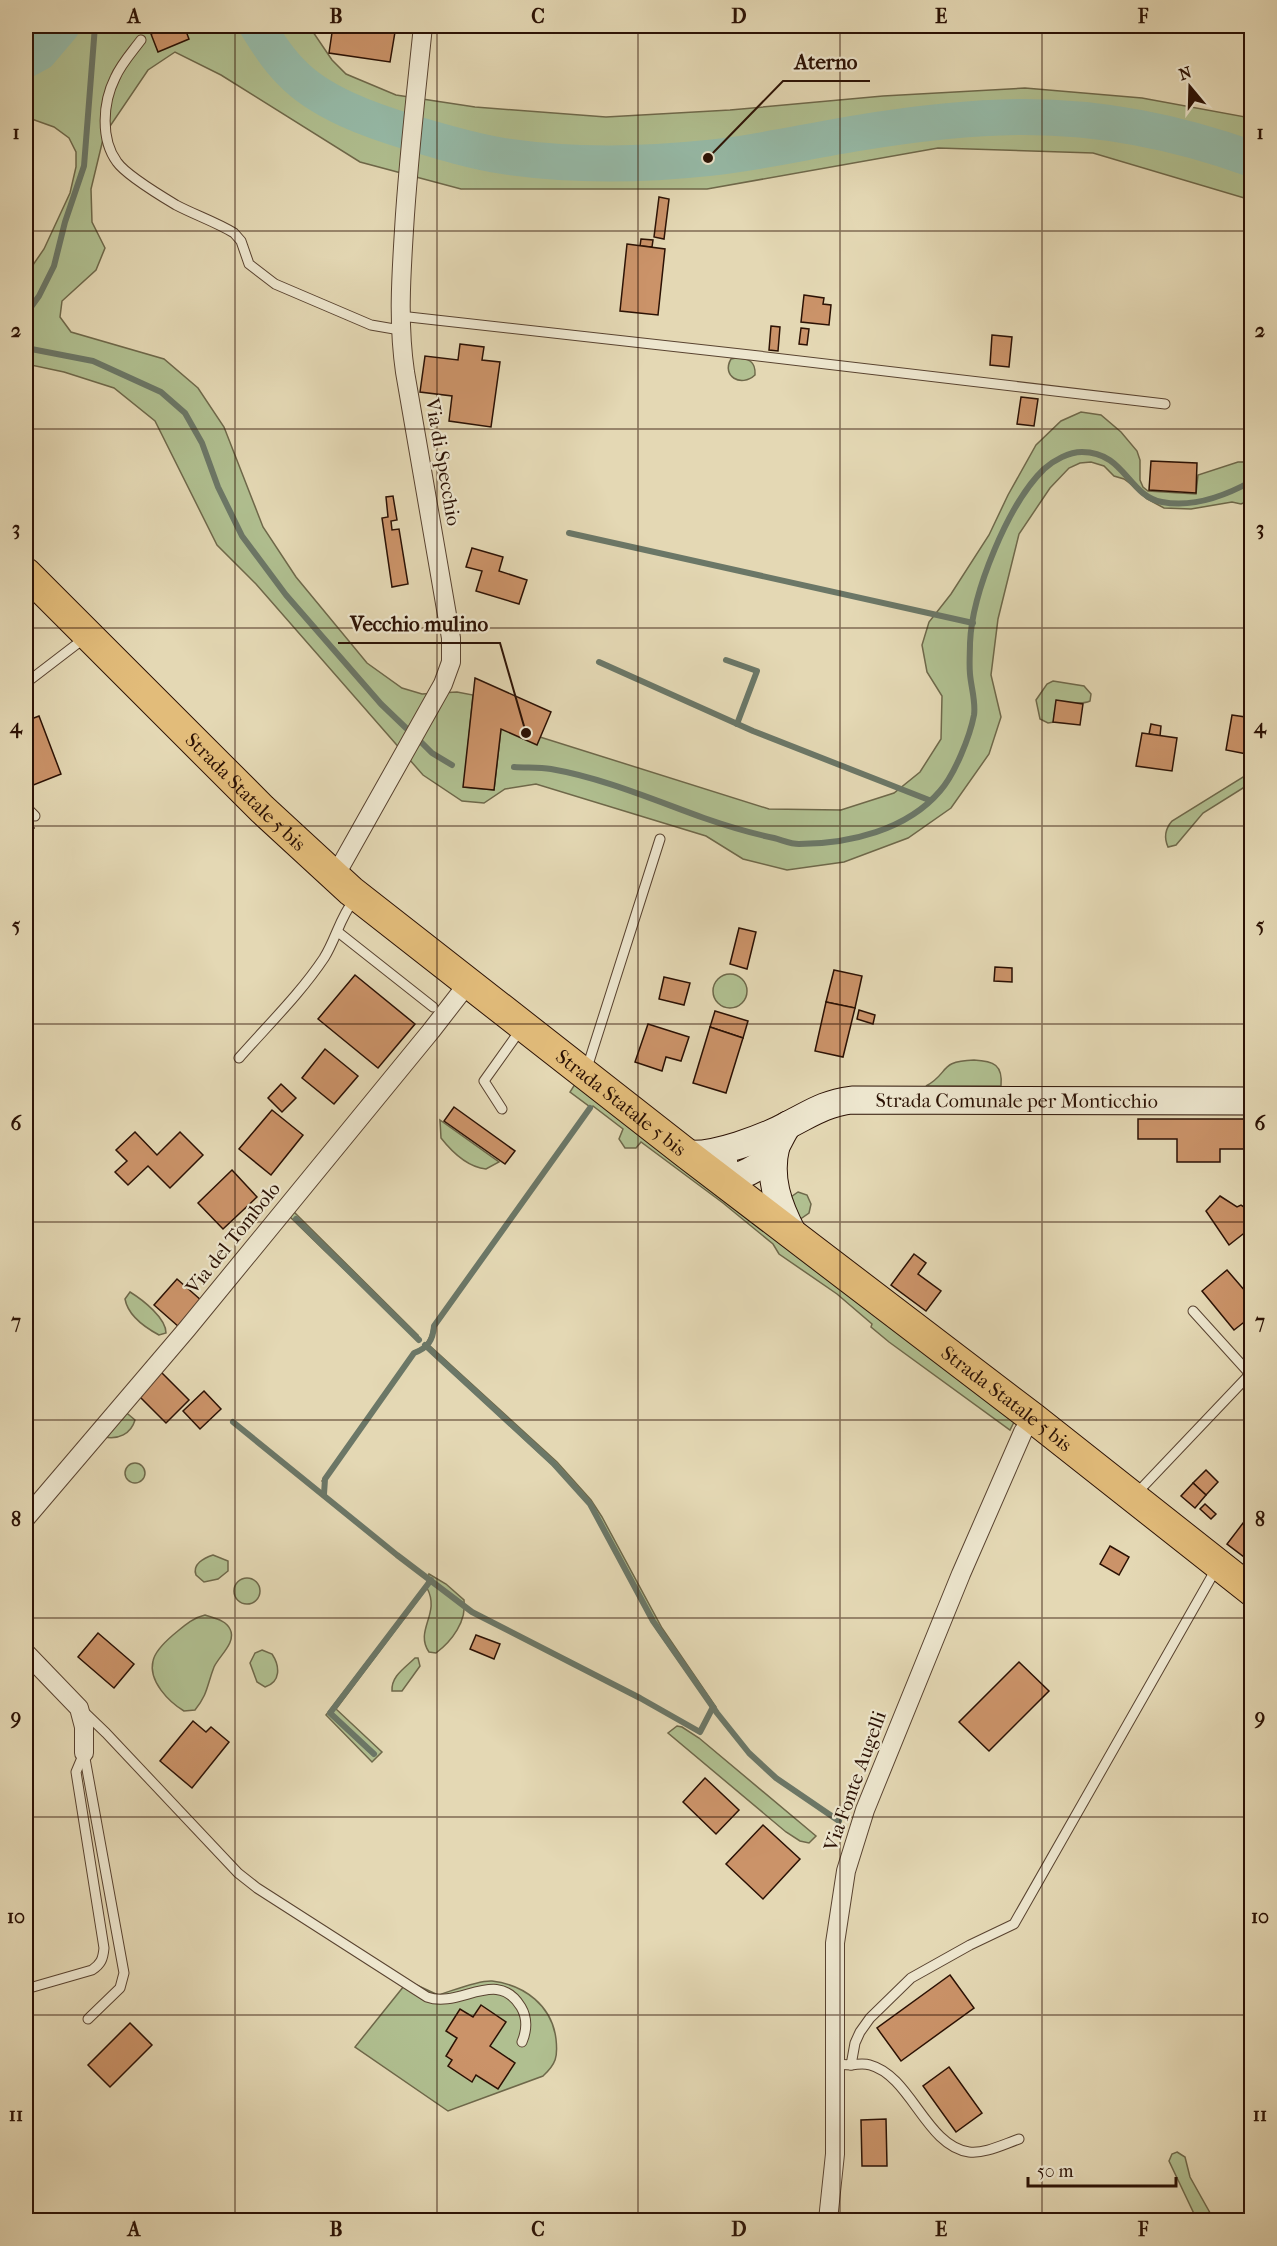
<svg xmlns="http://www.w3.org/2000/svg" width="1277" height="2246" viewBox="0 0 1277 2246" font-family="'IM FELL French Canon',serif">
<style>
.green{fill:#b0bf90;stroke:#6e684a;stroke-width:1.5}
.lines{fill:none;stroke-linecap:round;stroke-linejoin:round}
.stream{stroke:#6b7767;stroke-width:6}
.river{stroke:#96bba9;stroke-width:36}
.building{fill:#cb9369;stroke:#2b1104;stroke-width:1.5}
.lane-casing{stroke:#594330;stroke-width:11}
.street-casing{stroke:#594330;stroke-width:20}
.secondary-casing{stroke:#2b1104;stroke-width:29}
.primary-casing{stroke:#2b1104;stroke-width:32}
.lane{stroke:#ede6ce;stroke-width:9}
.street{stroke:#ede6ce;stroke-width:18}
.secondary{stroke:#ede6ce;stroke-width:27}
.primary{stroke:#e2bc7a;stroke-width:30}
.grid{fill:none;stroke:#2b1104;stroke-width:1.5;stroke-opacity:0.55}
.labels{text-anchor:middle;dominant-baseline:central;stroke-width:4.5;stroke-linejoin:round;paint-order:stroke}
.street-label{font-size:20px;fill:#2b1104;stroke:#ede6ce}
.leader{fill:none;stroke:#2b1104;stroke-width:2}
.callout-dot{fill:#2b1104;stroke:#ede6ce;stroke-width:2}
.callout-label{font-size:21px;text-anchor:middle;font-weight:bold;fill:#2b1104;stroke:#ede6ce;stroke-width:4.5;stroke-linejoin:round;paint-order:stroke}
.neatline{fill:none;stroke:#2b1104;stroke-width:2}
.grid-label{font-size:20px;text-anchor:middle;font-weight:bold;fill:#2b1104}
</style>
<rect width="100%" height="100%" fill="#e4d8b4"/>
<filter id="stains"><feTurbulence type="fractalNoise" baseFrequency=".00333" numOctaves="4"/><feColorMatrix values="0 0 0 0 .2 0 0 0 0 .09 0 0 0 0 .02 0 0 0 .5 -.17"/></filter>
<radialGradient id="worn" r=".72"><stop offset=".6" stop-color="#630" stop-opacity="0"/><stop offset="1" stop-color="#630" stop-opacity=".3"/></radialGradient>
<!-- green -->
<g class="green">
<path d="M 26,26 L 309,26 L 332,60 L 346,74 L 396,95 L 475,107 L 606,117 L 730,110 L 883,96 L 1025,88 L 1142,98 L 1251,118 L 1251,200 L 1093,153 L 938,148 L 707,189 L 461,189 L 360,162 L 221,75 L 175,52 L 148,70 L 104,135 L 91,189 L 92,222 L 105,248 L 96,270 L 62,301 L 60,317 L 71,332 L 164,359 L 198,388 L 224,427 L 263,527 L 296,577 L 367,663 L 402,688 L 422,694 L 457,692 L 473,695 L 464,787 L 494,790 L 501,729 L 540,737 L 769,809 L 841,810 L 894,793 L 920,772 L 941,739 L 942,696 L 927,672 L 922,645 L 929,622 L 951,594 L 989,535 L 1008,495 L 1036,445 L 1061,421 L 1081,412 L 1101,415 L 1121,432 L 1137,451 L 1140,460 L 1140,480 L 1143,487 L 1148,491 L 1196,494 L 1198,475 L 1238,462 L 1251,462 L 1251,500 L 1241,504 L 1232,502 L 1191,509 L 1164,508 L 1147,499 L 1132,485 L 1124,479 L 1114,476 L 1104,466 L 1091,462 L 1080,463 L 1069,468 L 1050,488 L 1019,534 L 998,619 L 991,675 L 1001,717 L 989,754 L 951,808 L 908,838 L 844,862 L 787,870 L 743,859 L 706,836 L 536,784 L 505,789 L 484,803 L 462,801 L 423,775 L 256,584 L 217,545 L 155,421 L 114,388 L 64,372 L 26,364 L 26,275 L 44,249 L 70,193 L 76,167 L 76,152 L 69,138 L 54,127 L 26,117 Z"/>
<path d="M 736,358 C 748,358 756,361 755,375 C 741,388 721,376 731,359 Z"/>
<path d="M 1053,681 L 1084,686 L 1091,694 L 1090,701 C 1076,708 1052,693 1054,722 L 1048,723 L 1040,719 L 1036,700 L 1047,684 Z"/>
<path d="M 1251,772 L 1251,783 L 1203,813 L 1176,845 L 1168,847 C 1164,838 1165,829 1172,821 Z"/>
<circle cx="730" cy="991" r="17"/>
<path d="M 974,1060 C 994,1061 1003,1065 1001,1086 L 926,1086 C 950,1073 938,1061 974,1060 Z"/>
<path d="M 577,1081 L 1015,1420 L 1010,1430 L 889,1342 L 871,1327 L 872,1324 L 837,1294 L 779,1254 L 773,1244 L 723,1203 L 641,1142 L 636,1148 L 625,1148 L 619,1139 L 623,1129 L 593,1106 L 435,1327 L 434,1333 L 429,1345 L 557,1462 L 591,1500 L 602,1517 L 662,1628 L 716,1707 L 714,1711 L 657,1630 L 588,1502 L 560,1472 L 426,1348 L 415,1353 L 326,1479 L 326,1486 L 322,1481 L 413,1352 C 426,1346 430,1341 432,1327 L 590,1107 L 570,1092 Z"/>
<path d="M 440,1120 L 499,1162 L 486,1169 C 467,1167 452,1152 441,1138 Z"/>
<path d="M 798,1192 L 807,1195 L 811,1204 L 809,1213 L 799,1220 L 788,1199 Z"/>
<path d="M 292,1210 L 418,1335 L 419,1340 L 326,1252 L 288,1215 Z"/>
<path d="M 130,1292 C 143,1300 166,1318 166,1333 L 159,1335 C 146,1328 128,1316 125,1299 Z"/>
<path d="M 116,1404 L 135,1420 C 131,1434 118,1440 104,1437 Z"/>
<circle cx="135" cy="1473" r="10"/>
<path d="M 213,1555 L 228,1561 L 228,1571 L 218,1579 L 204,1582 L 196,1575 C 192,1564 204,1558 213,1555 Z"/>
<path d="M 429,1574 L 446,1584 L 464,1600 C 467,1621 452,1641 436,1653 L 429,1652 C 414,1630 441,1614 427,1588 L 336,1709 L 382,1752 L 372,1762 L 326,1715 L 426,1585 Z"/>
<circle cx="247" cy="1591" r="13"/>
<path d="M 205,1615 C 213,1618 226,1620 230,1629 C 237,1642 219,1656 214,1667 C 207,1685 208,1694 195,1710 L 184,1711 C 169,1702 148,1681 153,1661 C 155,1651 166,1641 173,1635 C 184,1626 192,1618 205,1615 Z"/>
<path d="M 262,1650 L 272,1654 C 280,1666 281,1682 265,1687 L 257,1682 L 250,1663 L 255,1653 Z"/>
<path d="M 415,1658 L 418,1658 L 420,1666 L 402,1691 L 392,1691 C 391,1676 405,1668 415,1658 Z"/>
<path d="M 677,1726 L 682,1727 L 699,1738 L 816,1836 L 809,1843 L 800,1841 L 786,1832 L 668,1733 Z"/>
<path d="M 408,1981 L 438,1995 C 452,1991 478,1980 492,1981 C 525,1985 552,2006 556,2039 C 558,2057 556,2064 543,2076 L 448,2111 L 355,2047 Z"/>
<path d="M 1177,2152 L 1185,2157 L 1190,2177 L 1214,2220 L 1197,2220 L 1169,2161 L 1172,2154 Z"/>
</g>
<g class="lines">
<!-- stream -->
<g class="stream">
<path d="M 26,314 L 39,296 L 54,266 L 65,222 L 84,166 L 95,26"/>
<path d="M 26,348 L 93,361 L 161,392 L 185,413 L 202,443 L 218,487 L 242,536 L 286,595 L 381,704 L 406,728"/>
<path d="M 569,533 L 973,623"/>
<path d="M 726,660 L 757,671 L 737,724"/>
<path d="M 599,662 L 753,731 L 929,800"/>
<path d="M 421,742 L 432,753 L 452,765"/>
<path d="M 514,767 C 526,768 539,767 551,769 C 603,778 654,800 704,818 C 727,826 750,833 774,838 C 782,840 791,844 799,844 C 849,844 907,830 940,791 C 955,774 970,736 974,715 C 976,702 971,687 970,674 C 969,664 970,653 970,643 C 972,593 1008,504 1044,469 C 1054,460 1069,452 1082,452 C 1125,452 1128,496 1162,502 C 1193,508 1225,496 1252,481"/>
<path d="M 296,1219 L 419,1340"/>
<path d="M 425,1345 L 553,1463 L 590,1504 L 653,1621 L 717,1713 L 749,1753 L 776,1778 L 839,1821"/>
<path d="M 233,1422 L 397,1555 L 472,1612 L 640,1698 L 700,1732 L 713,1707"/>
<path d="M 324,1494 L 325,1479 L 414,1353 C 428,1348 433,1340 434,1326 L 590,1108"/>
<path d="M 374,1754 L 330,1713 L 431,1580"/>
</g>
<!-- river -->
<g class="river">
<path d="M 257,26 C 267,42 277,58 291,72 C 320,103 372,121 412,133 C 442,142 472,151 503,156 C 570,166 641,165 708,158 C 758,153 808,141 858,133 C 913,124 970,117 1025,117 C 1102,117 1180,133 1252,159"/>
<path d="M 26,60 L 39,53 L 62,26"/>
</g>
</g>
<!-- building -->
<g class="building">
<path d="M 170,26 L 184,26 L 189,39 L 158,52 L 151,34 Z"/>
<path d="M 333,26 L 396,26 L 390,62 L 329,53 Z"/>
<path d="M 659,197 L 669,199 L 664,239 L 654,237 Z"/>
<path d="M 641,239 L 653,240 L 652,247 L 640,246 Z"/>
<path d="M 627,244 L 665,249 L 658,315 L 620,311 Z"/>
<path d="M 804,295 L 824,298 L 823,304 L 831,305 L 829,325 L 801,322 Z"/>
<path d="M 771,326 L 780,327 L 778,351 L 769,350 Z"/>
<path d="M 801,328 L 809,329 L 807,345 L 799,344 Z"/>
<path d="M 992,335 L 1012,337 L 1009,367 L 990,365 Z"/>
<path d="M 460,344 L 484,347 L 482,360 L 500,362 L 491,427 L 449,421 L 452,396 L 420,392 L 425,356 L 458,360 Z"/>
<path d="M 1021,397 L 1038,399 L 1034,426 L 1017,424 Z"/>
<path d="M 1151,461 L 1197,463 L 1196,493 L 1149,490 Z"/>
<path d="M 393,496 L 397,520 L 391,521 L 392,530 L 399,529 L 408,584 L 392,587 L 382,518 L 388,517 L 386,497 Z"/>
<path d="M 472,548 L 503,557 L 499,571 L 527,580 L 519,604 L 476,591 L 482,571 L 466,567 Z"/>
<path d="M 475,678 L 551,712 L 537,745 L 501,729 L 494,790 L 463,787 Z"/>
<path d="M 1056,700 L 1083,704 L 1080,725 L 1053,722 Z"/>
<path d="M 1232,715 L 1252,718 L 1252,755 L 1226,750 Z"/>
<path d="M 39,716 L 61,774 L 26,788 L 26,721 Z"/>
<path d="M 1151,724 L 1161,726 L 1160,736 L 1149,734 Z"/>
<path d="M 1142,733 L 1177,738 L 1172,771 L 1136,766 Z"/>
<path d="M 26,820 L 34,828 L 26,836 Z"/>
<path d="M 739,928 L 756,932 L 747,969 L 730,964 Z"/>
<path d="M 995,967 L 1012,968 L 1012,982 L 994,981 Z"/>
<path d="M 834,970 L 862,976 L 855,1008 L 826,1002 Z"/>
<path d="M 355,975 L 415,1024 L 378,1068 L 318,1019 Z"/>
<path d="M 664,977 L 690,983 L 684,1005 L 659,999 Z"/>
<path d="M 826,1002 L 855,1008 L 843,1057 L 815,1051 Z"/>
<path d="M 859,1010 L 875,1015 L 873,1024 L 857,1019 Z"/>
<path d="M 715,1011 L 748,1021 L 743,1038 L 710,1027 Z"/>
<path d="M 648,1024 L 689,1037 L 681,1061 L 666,1057 L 662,1071 L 635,1062 Z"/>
<path d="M 710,1027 L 743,1038 L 726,1093 L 693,1083 Z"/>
<path d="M 325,1049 L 358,1076 L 334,1104 L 302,1078 Z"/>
<path d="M 281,1084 L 296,1098 L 282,1112 L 268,1098 Z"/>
<path d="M 454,1107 L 515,1151 L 505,1164 L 444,1121 Z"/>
<path d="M 272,1110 L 303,1135 L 271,1175 L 239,1149 Z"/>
<path d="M 1138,1119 L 1252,1119 L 1252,1149 L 1220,1149 L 1220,1162 L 1177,1162 L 1177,1139 L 1138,1139 Z"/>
<path d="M 135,1132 L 157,1155 L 180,1132 L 203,1155 L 170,1188 L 148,1166 L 128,1185 L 115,1172 L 127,1161 L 116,1150 Z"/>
<path d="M 232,1170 L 257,1197 L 223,1229 L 198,1203 Z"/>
<path d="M 1220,1196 L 1237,1207 L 1241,1205 L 1252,1212 L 1252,1227 L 1229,1245 L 1206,1211 Z"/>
<path d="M 914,1254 L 926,1263 L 918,1274 L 941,1291 L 926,1311 L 891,1285 Z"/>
<path d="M 1227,1270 L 1252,1299 L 1252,1316 L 1234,1330 L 1202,1291 Z"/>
<path d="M 177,1279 L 202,1301 L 179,1327 L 154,1305 Z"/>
<path d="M 161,1372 L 189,1400 L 166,1423 L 138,1395 Z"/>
<path d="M 204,1391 L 221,1409 L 200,1429 L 183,1411 Z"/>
<path d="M 1206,1470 L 1218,1482 L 1206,1495 L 1193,1483 Z"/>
<path d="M 1193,1483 L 1206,1495 L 1195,1508 L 1181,1496 Z"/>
<path d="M 1205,1504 L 1216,1514 L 1211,1519 L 1200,1509 Z"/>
<path d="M 1250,1514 L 1252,1515 L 1252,1563 L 1227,1544 Z"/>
<path d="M 1110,1546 L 1129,1557 L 1119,1575 L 1100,1564 Z"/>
<path d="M 98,1633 L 134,1664 L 114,1688 L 78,1657 Z"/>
<path d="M 476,1635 L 500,1644 L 494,1659 L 470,1649 Z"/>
<path d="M 1019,1662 L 1049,1691 L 989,1751 L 959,1722 Z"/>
<path d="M 193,1721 L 206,1732 L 211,1727 L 229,1742 L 192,1788 L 160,1761 Z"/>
<path d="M 705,1778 L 739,1810 L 716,1834 L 683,1802 Z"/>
<path d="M 763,1825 L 800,1859 L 763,1899 L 726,1864 Z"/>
<path d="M 950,1975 L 974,2008 L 901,2061 L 877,2028 Z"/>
<path d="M 481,2005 L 506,2022 L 490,2046 L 515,2063 L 498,2089 L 476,2075 L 472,2082 L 448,2066 L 452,2060 L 446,2056 L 457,2038 L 446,2031 L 460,2009 L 473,2017 Z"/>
<path d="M 130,2023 L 152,2045 L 110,2087 L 88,2065 Z"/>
<path d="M 949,2067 L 982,2113 L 956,2132 L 923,2086 Z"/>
<path d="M 886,2119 L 887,2166 L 862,2166 L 861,2120 Z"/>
</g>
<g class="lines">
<!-- lane casing -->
<g class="lane-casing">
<g id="lane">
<path d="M 141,40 C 132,52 121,64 115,78 C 103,102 100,139 117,162 C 126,175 161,196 176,205 C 195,215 216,222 234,233 L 241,241 L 249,264 L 275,284 L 371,325 L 400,330"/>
<path d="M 400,316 L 750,355 L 1165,404"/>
<path d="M 26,683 L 86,637"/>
<path d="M 26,807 L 35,816"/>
<path d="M 338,932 L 433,1007"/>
<path d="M 239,1058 C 268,1025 300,994 324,958 C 336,939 340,917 354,900"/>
<path d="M 586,1071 L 660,839"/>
<path d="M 502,1109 L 484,1081 L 521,1029"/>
<path d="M 1135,1495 L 1250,1374 L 1193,1311"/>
<path d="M 81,1709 L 106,1733 L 238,1873 L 257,1888 L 427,1997 C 460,2009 497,1967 521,2007 C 528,2019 527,2030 522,2042"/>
<path d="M 84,1753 L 124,1973 L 120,1988 L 88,2019"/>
<path d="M 26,1989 L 92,1970 C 101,1964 103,1959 104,1948 L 76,1772 L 84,1753"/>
<path d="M 835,2064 L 851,2065 L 855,2043 L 860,2032 L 870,2018 L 911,1978 L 970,1945 L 1014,1924 L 1216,1569"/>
<path d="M 851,2065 C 857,2064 864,2063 870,2065 C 911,2076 926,2146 969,2152 C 985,2154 1004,2144 1019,2139"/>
</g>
</g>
<!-- street casing -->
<g class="street-casing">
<g id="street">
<path d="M 335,876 L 443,684 L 451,662 L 451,638 L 405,372 C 398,324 401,278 404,230 C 408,162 416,94 423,26"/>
<path d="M 26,1518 L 187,1329 L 431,1031 L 469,982"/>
<path d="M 26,1653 L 79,1708 L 84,1727 L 84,1753"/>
<path d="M 828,2220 L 835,2154 L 835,1943 L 846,1871 L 865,1810 L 961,1574 L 1023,1432 L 1033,1418"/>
</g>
</g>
<!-- secondary casing -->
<g class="secondary-casing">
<g id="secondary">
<path d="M 776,1146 C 768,1178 778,1205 793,1234"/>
<path id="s1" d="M 687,1154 C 713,1157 764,1138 788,1125 C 812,1113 823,1104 852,1100 L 1252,1101"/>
<path d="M 724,1164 L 722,1180 C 739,1178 761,1168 771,1154 C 778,1145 781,1134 788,1125"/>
</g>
</g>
<!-- primary casing -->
<g class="primary-casing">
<g id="primary">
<path id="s2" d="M 26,573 L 262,809 L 351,891 L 687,1154 L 1033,1418 L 1252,1591"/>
</g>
</g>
<!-- lane -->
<use href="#lane" class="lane"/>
<!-- street -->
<use href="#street" class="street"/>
<!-- secondary -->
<use href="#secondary" class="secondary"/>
<!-- primary -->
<use href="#primary" class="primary"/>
</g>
<!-- grid -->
<path class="grid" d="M 235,26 L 235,2220M 437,26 L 437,2220M 638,26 L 638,2220M 840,26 L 840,2220M 1042,26 L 1042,2220M 26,231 L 1252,231M 26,429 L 1252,429M 26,628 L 1252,628M 26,826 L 1252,826M 26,1024 L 1252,1024M 26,1222 L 1252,1222M 26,1420 L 1252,1420M 26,1618 L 1252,1618M 26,1817 L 1252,1817M 26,2015 L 1252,2015"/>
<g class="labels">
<!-- street labels -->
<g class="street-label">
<text transform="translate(443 462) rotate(80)">Via di Specchio</text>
<text stroke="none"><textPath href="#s2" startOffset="310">Strada Statale 5 bis</textPath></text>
<text stroke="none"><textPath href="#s1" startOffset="340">Strada Comunale per Monticchio</textPath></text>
<text stroke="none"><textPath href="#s2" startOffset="798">Strada Statale 5 bis</textPath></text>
<text transform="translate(233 1238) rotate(-51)">Via del Tombolo</text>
<text stroke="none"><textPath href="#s2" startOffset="1284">Strada Statale 5 bis</textPath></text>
<text transform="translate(855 1781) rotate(-70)">Via Fonte Augelli</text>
</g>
</g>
<!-- callouts -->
<path class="leader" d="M708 158L783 81H870M526 733L500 643H338"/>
<g class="callout-dot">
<circle cx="708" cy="158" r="6"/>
<circle cx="526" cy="733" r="6"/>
</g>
<g class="callout-label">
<text x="826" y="69">Aterno</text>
<text x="419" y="631">Vecchio mulino</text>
</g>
<!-- margin -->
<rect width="1277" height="2246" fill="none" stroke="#e4d8b4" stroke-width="66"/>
<!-- north arrow -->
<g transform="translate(1190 87) rotate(341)" stroke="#ede6ce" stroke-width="4.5" paint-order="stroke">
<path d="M0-4.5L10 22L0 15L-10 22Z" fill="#2b1104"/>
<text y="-9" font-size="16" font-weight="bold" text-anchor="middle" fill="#2b1104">N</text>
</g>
<!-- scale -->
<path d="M1028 2177v9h148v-9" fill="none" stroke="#2b1104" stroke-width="3"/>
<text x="1037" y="2177" font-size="18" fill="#2b1104" stroke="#ede6ce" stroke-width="4.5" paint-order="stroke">50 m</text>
<rect x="33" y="33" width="1211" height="2180" class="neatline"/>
<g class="grid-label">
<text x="134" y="23">A</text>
<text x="336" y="23">B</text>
<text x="538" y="23">C</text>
<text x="739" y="23">D</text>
<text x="941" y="23">E</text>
<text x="1143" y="23">F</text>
<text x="16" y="139">1</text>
<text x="1260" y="139">1</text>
<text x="16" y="337">2</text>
<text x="1260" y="337">2</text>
<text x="16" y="535">3</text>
<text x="1260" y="535">3</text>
<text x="16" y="733">4</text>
<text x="1260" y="733">4</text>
<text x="16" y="932">5</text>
<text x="1260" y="932">5</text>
<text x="16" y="1130">6</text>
<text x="1260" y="1130">6</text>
<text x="16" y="1328">7</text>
<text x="1260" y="1328">7</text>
<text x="16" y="1526">8</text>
<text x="1260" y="1526">8</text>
<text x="16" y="1724">9</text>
<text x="1260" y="1724">9</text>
<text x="16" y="1923">10</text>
<text x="1260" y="1923">10</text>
<text x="16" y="2121">11</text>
<text x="1260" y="2121">11</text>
<text x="134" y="2236">A</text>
<text x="336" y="2236">B</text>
<text x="538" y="2236">C</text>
<text x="739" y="2236">D</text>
<text x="941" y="2236">E</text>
<text x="1143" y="2236">F</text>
</g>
<rect width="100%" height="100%" filter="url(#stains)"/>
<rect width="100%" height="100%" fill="url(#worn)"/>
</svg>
